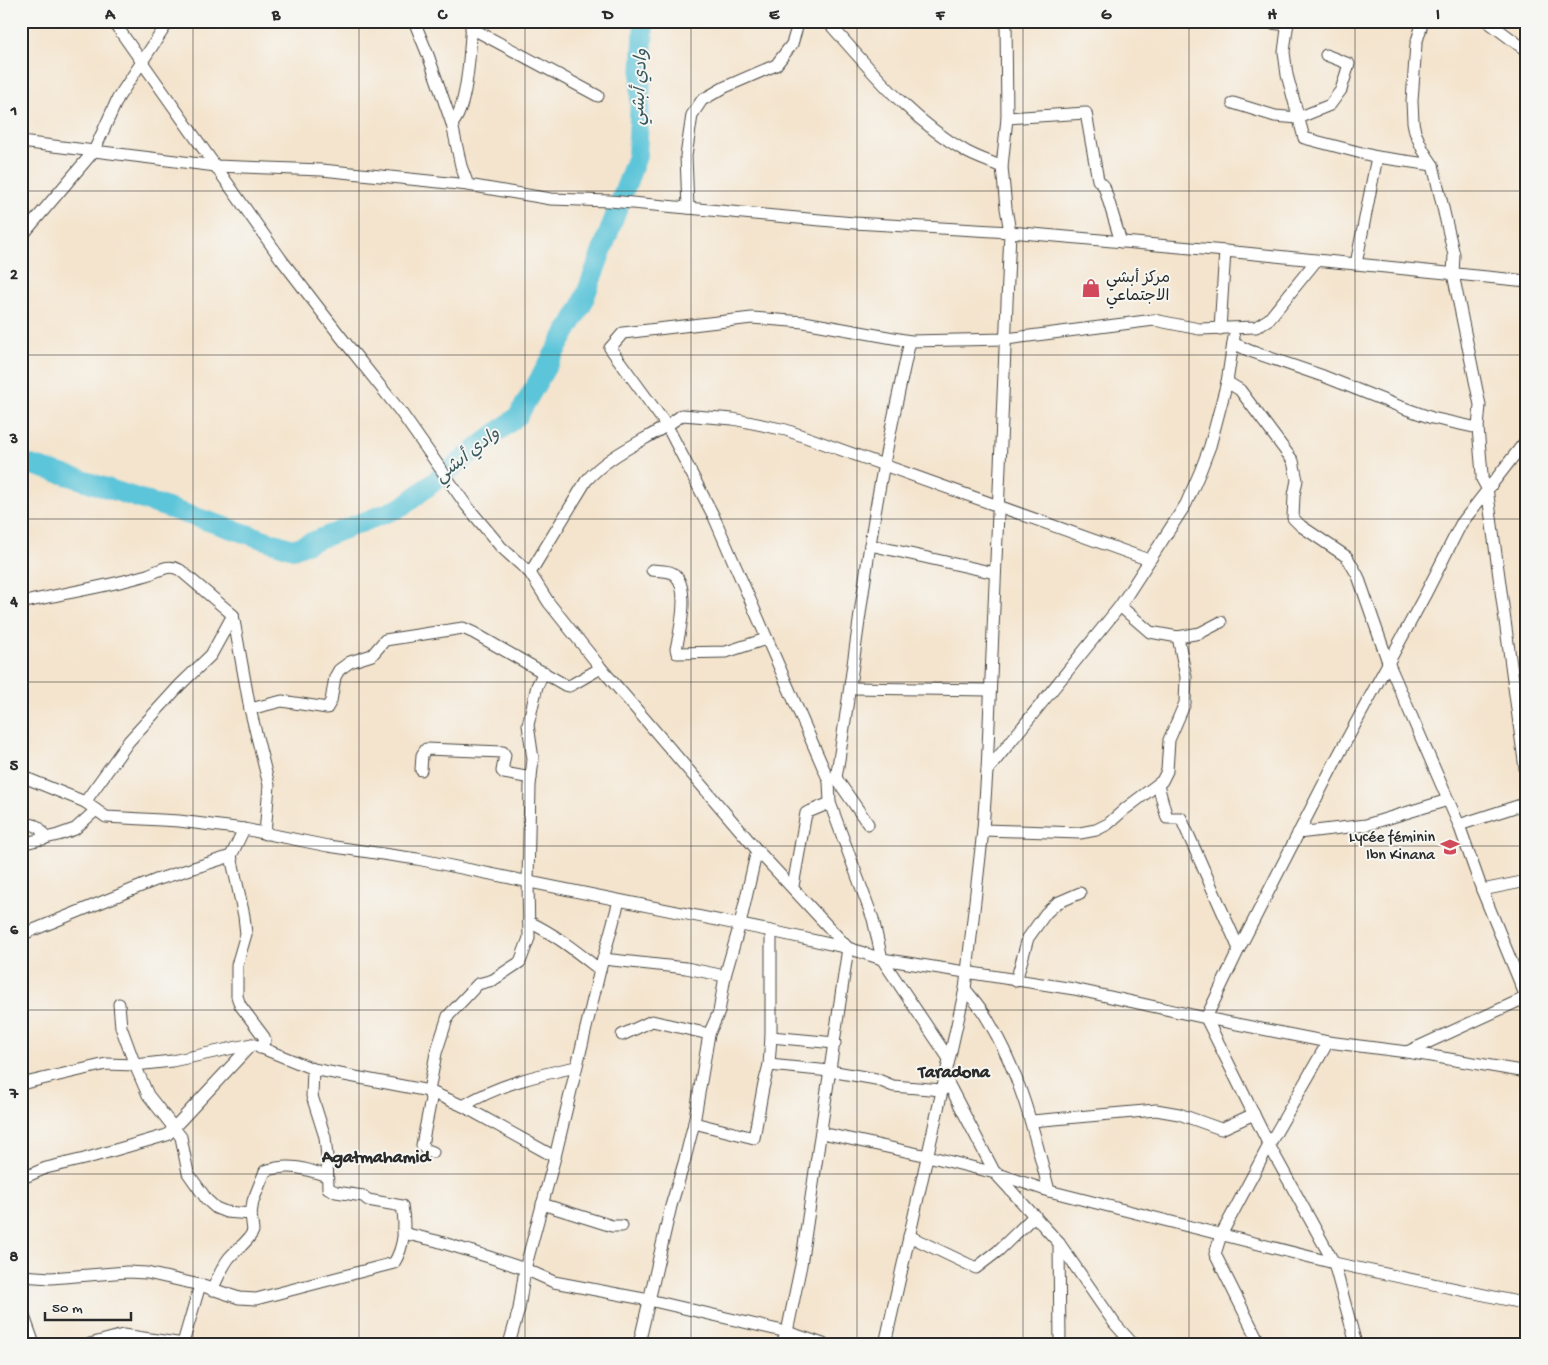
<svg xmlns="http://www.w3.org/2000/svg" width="1548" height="1365" viewBox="0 0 1548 1365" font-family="'Gochi Hand','Playpen Sans Arabic',sans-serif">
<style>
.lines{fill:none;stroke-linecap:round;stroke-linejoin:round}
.river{stroke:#5dc5d9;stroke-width:20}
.minor-casing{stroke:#494743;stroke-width:13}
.minor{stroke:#fff;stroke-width:11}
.grid{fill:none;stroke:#2b2b2b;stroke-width:1;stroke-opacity:0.55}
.labels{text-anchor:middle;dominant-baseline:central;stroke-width:4;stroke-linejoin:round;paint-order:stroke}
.poi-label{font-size:16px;fill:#2b2b2b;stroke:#f6f6f2;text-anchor:start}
.water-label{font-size:18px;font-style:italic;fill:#3a595f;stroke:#f6f6f2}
.neighbourhood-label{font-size:18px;font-weight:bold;fill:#2b2b2b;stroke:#f6f6f2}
.neatline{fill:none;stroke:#2b2b2b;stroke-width:2}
.grid-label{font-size:16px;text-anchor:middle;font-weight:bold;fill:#2b2b2b}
</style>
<rect width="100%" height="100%" fill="#f6f6f2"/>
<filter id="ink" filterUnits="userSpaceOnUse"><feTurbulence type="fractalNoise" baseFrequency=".02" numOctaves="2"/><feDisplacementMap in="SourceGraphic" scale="10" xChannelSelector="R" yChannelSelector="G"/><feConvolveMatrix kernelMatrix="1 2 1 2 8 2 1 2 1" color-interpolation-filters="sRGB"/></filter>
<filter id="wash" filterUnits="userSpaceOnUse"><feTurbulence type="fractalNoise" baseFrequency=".0096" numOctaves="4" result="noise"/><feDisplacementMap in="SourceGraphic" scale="20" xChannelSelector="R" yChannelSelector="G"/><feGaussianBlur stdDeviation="1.12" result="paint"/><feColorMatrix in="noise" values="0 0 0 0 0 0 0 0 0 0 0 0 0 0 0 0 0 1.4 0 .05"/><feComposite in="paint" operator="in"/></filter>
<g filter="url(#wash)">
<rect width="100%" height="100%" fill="#f4e4cd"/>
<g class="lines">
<!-- river -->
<path class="river" d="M 21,462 L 76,478 L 293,549 L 402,507 L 518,416 L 582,305 L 637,156 L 644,21"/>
</g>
</g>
<g filter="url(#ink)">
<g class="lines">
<!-- minor casing -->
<g class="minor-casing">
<g id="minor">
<path d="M 113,21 L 281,259 L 341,337 L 400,411 L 466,505 L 501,547 L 530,573 L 549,603 L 601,668 L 757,850 L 848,948 L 801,1265 L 787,1332 L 782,1344"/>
<path d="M 414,21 L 428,55 L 452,124"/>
<path d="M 827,21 C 870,69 910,120 967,152 C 978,158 991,162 1002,167"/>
<path d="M 1254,21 L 1288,25"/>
<path d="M 1288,21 L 1284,52 L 1287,75 L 1304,138 L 1377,157 L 1433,165"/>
<path d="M 1423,21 L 1416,44 L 1412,101 L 1413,122 L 1415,132 L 1423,150 L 1433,165 L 1454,255 L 1453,274 L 1480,405 L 1478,428 L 1482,474 L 1482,479 L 1487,488 L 1527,783"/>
<path d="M 1487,21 L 1527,51"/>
<path d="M 471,28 L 598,96"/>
<path d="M 1233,103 L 1275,116 L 1298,118 L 1330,105 L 1341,90 L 1349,64 L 1326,55"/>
<path d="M 1007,118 L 1086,113 L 1098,180 L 1104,186 L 1121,242"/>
<path d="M 21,142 L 216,166 L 322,170 L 468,185 L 551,199 L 610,201 L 854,223 L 1010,232 L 1006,208 L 1002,167 L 1007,118 L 1006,21"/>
<path d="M 468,185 L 461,166 L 452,124 C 468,108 470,46 472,21"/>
<path d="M 688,208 L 686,156 L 692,115 L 702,100 L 725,87 L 776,65 L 792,44 L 799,21"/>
<path d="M 21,237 L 94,151 L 118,98 L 169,21"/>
<path d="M 1356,264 L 1377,157"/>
<path d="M 1220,329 L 1225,251"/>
<path d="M 1234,337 L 1233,343 L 1250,351 L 1323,376 L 1401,407 L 1432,418 L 1478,428"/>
<path d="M 1227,382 L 1240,390 L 1293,461 L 1297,480 L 1294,495 L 1293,518 L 1301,526 L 1347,557 L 1358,576 L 1388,662 L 1459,825 L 1482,890 L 1526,997"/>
<path d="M 870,545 L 995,573"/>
<path d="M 652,570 C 659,571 670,570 675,575 C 690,589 680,632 676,649 L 677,653 L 726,652 L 766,639"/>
<path d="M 530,573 L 586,481 C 612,451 651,439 682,415 L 733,419 L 786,430 L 1149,560"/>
<path d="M 21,603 C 63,593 106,587 147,575 C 159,571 168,563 180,570 L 233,615 L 250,709 L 269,785 L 265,834"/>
<path d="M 1120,606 L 1150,632 L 1178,637 L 1200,633 L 1221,622"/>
<path d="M 851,688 L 990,690"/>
<path d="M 250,709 L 282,701 L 327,708 L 331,701 L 335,677 L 339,670 L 350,662 L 372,655 L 385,640 L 463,628 L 474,633 L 565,685 L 569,686 L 573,684 L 601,668"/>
<path d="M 421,770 L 422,755 L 426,749 L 503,752 L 505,755 L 502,771 L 504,773 L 531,778"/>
<path d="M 987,771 L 1120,606 L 1186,504 L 1200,472 L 1210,446 L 1227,382 L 1233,343"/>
<path d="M 21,776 L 85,802 L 106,817 L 179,821 L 244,829 L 328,846 L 417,859 L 771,931 L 848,948 L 882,959 L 1074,989 L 1206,1018 L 1328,1042 L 1407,1052 L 1527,1072"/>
<path d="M 836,778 L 868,824"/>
<path d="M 829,781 L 836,778 C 849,701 858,623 870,545 C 880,477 895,409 910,341"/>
<path d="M 1158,785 L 1167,818 L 1181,818 L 1239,949"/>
<path d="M 85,802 L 129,741 L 180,685 L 211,655 L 233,615"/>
<path d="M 21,823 C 34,824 42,825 44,839"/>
<path d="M 1459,825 L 1527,803"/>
<path d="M 244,829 L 231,856 L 244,916 L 246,934 L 237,965 L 237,996 L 240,1005 L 264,1037 L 265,1040 L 260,1048"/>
<path d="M 983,830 L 1080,833 L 1096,830 L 1108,824 L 1125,809 L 1162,781 L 1167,771 L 1169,740 L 1185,703 L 1186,677 L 1178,637"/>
<path d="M 1298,833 L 1366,825 L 1448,800"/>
<path d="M 21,844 L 58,835 L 75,829 L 96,810"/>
<path d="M 793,886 L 806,813 L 830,803"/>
<path d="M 1482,890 L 1527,881"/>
<path d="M 529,922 C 555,934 577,952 600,970"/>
<path d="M 21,935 L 156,880 L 231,856"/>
<path d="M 603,959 L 686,968 L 725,976"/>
<path d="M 1016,981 L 1028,938 L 1046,913 L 1057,903 L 1080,893"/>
<path d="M 965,989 C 973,999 982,1009 988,1020 C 1020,1073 1034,1131 1049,1191"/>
<path d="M 119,1004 L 121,1027 L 135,1065 L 148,1095 L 181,1137 L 188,1173 L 207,1200 L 216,1208 L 226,1212 L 251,1214"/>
<path d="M 622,1035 L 652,1021 L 709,1034"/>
<path d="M 771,1037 L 835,1043"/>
<path d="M 1407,1052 L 1527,997"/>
<path d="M 949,1059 L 882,959 L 873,919 L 830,803 L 829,781 L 714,517 L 667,426 L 610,348 L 623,333 L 752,318 L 804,322 L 910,341 L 1006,339 L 1154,320 L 1199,329 L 1256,327 L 1269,319 L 1316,261"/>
<path d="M 769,1065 L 830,1071 L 876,1079 L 893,1086 L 942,1090"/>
<path d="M 945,1077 L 995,1173 L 1059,1243 L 1115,1324 L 1133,1344"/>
<path d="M 21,1084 L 106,1064 L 135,1065 L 172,1061 L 252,1044 L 313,1069 L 429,1091 L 463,1106 L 555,1157"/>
<path d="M 463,1106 C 497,1085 537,1075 576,1067"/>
<path d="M 1032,1121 L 1156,1110 L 1179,1114 L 1221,1129 L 1254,1114"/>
<path d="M 694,1123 L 754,1138 L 763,1088 L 769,1065 L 771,1037 L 771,931"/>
<path d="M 822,1133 L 928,1156 L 995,1173 L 1049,1191 L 1334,1263 L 1527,1304"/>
<path d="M 433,1152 L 426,1150 L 422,1145 L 431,1099 L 429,1091 L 436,1053 L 448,1016 L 478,984 L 493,980 L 520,962 L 529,938 L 528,881 L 530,786 L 533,759 L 528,725 L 537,686 L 544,672"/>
<path d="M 21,1181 L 25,1177 L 46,1168 L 84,1159 L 167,1135 L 252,1044"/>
<path d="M 542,1204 L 612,1226 L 622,1226"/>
<path d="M 403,1233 L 437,1241 L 489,1257 L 525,1269 L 554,1282 L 649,1300 L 787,1332 L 823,1344"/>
<path d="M 909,1236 L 976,1268 L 998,1251 L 1035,1215"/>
<path d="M 1059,1243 L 1060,1344"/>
<path d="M 21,1276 L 51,1278 L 127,1272 L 147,1273 L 200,1285 L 239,1298 L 256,1299 L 394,1263 C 404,1247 406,1225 402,1206 L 368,1200 L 363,1196 L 336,1192 L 328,1188 L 327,1157 L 325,1137 L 312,1096 L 313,1069"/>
<path d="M 212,1290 C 217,1280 222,1267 229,1258 C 237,1248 248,1243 253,1231 L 251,1214 L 253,1201 L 265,1171 C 289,1163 304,1168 327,1176"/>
<path d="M 21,1308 L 34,1344"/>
<path d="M 183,1343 L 200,1285"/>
<path d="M 90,1344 L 123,1335 L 184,1344"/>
<path d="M 509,1344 L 519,1309 L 525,1269 L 555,1157 L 600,970 L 619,901"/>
<path d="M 639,1344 L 671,1206 L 684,1163 L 694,1123 L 709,1034 L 719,1012 L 725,976 L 740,924 L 757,850"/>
<path d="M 885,1344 L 965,989 L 967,972 L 983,830 L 987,771 L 1010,232 L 1225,251 L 1527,281"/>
<path d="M 1260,1344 L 1215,1254 L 1221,1235 L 1269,1145 L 1328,1042"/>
<path d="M 1356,1344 L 1334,1263 L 1269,1145 L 1206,1018 L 1239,949 L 1338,756 L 1425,595 L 1461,524 L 1527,439"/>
<path d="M 1521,1344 L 1527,1340"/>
</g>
</g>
<!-- minor -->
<use href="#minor" class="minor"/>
</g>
</g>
<!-- grid -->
<path class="grid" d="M 193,21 L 193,1344M 359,21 L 359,1344M 525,21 L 525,1344M 691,21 L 691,1344M 857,21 L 857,1344M 1023,21 L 1023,1344M 1189,21 L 1189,1344M 1355,21 L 1355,1344M 21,191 L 1527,191M 21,355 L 1527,355M 21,519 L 1527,519M 21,682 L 1527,682M 21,846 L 1527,846M 21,1010 L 1527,1010M 21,1174 L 1527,1174"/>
<!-- icons -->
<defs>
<g id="shop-bare" transform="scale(1.5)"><path d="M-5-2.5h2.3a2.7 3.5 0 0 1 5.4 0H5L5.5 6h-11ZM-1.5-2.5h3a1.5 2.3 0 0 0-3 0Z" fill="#d1495b" stroke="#f6f6f2" stroke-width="2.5" paint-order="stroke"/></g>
<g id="school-bare" transform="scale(1.5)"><path d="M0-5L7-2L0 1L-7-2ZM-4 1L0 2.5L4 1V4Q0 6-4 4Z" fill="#d1495b" stroke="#f6f6f2" stroke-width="2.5" paint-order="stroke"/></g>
</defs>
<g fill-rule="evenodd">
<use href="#shop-bare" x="1091" y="288"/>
<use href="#school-bare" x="1450" y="847"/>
</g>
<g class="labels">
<!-- poi labels -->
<g class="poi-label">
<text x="1106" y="279">مركز أبشي<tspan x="1106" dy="18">الاجتماعي</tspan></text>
<text x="1435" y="838" text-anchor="end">Lycée féminin<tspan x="1435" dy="18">Ibn Kinana</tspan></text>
</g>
<!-- water labels -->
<g class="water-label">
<text transform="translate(641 87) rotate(-87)">وادي أبشي</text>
<text transform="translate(468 456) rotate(-38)">وادي أبشي</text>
</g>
<!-- neighbourhood labels -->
<g class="neighbourhood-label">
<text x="954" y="1073">Taradona</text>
<text x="376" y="1158">Agatmahamid</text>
</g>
</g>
<!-- margin -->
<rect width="1548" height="1365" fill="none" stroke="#f6f6f2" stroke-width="55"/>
<!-- scale -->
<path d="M45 1312v8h86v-8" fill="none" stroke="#2b2b2b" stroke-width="2.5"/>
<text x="52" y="1312" font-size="15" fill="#2b2b2b" stroke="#f6f6f2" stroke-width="4" paint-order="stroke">50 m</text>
<rect x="28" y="28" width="1492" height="1310" class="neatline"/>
<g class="grid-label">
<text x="110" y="19">A</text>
<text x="276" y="19">B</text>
<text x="442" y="19">C</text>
<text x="608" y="19">D</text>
<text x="774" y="19">E</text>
<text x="940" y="19">F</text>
<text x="1106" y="19">G</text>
<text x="1272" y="19">H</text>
<text x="1438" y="19">I</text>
<text x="14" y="115">1</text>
<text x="14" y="279">2</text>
<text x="14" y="443">3</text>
<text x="14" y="606">4</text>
<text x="14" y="770">5</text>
<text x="14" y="934">6</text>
<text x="14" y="1098">7</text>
<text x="14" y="1261">8</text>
</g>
</svg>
